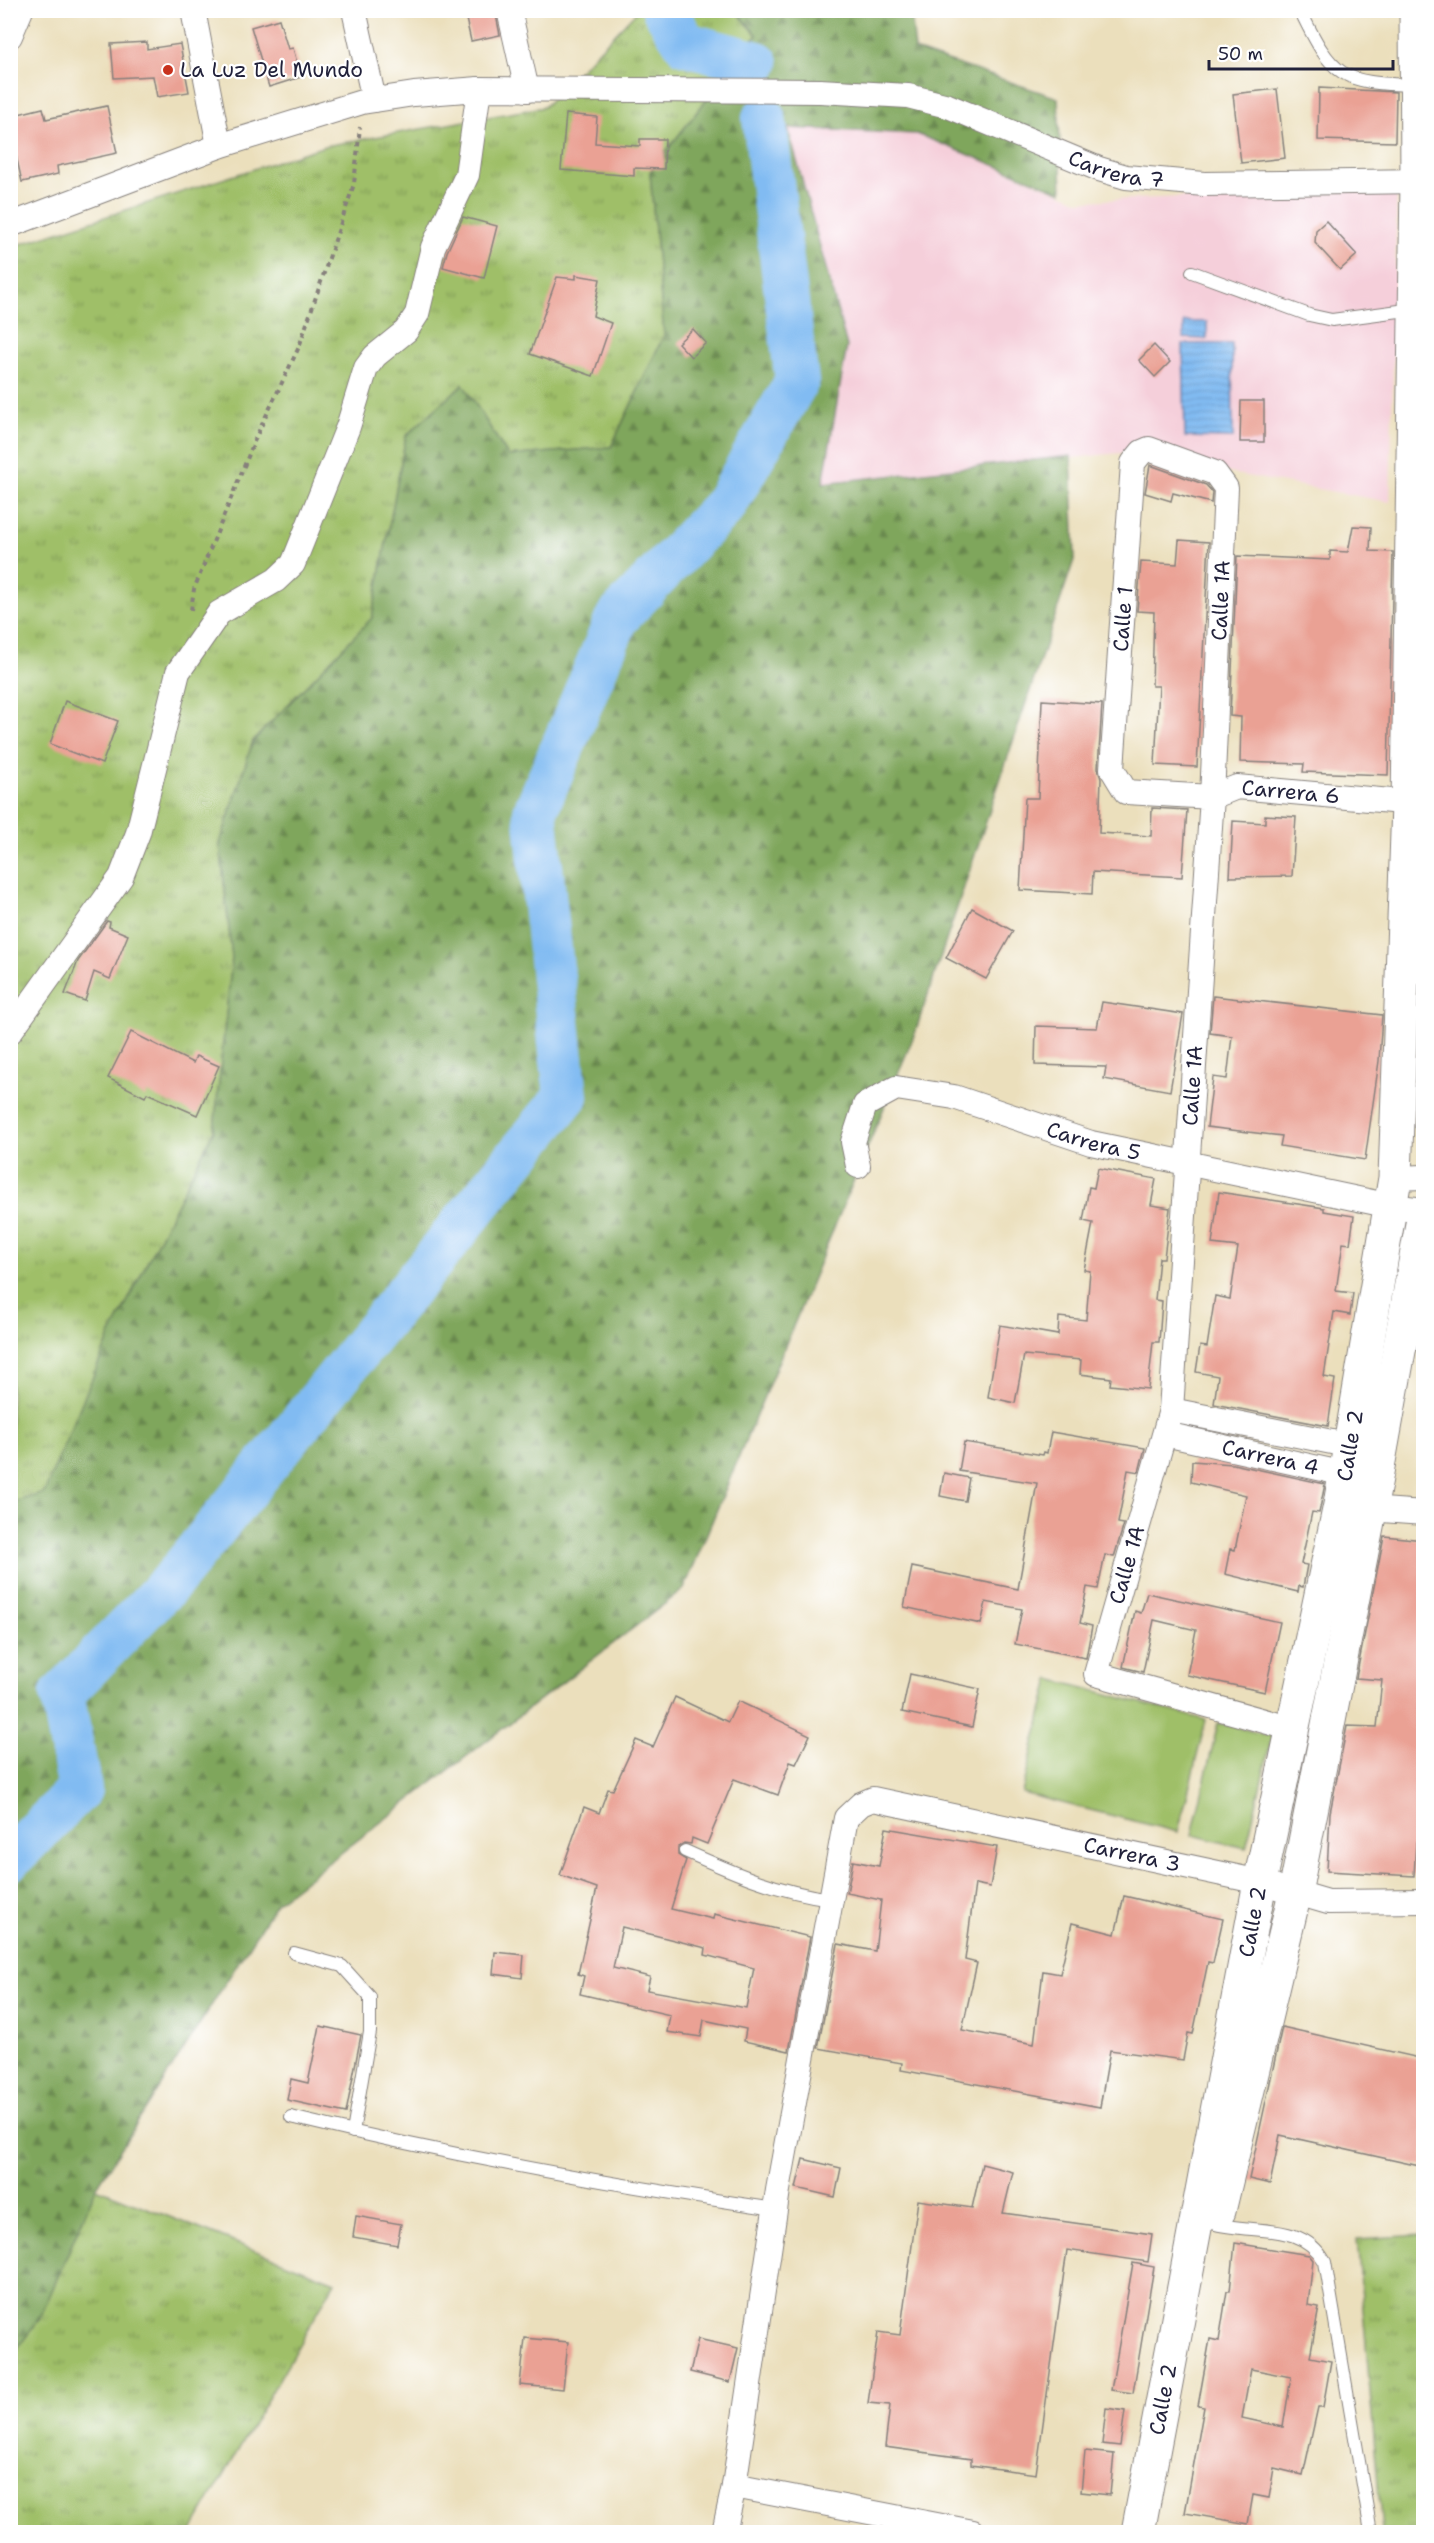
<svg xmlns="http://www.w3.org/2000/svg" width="1434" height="2543" viewBox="0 0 1434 2543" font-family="'Shantell Sans',sans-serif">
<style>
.built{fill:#f5cfda}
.grass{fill:url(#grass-tufts);stroke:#607052;stroke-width:1.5}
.forest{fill:url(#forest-firs);stroke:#50644c;stroke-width:1.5}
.green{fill:#9fbf68;stroke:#607052;stroke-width:1.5}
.water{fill:url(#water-rules);stroke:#526e96;stroke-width:1.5}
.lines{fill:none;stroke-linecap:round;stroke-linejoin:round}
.river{stroke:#81bbf2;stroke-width:44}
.building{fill:#eaa194;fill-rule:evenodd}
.service-casing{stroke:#86807c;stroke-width:14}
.minor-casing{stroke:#86807c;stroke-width:26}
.secondary-casing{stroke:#86807c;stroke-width:35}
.path{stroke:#86807c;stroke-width:4;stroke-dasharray:4.5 4.5;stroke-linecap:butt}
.service{stroke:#fff;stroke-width:12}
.minor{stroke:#fff;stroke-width:24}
.secondary{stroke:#fff;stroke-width:33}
.poi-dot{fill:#c8321e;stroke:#fff;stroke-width:2}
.labels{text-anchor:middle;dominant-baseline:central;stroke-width:4.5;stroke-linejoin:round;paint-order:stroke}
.poi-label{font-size:21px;fill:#22223b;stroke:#fff;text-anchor:start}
.street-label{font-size:21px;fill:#22223b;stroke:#fff}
</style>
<defs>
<pattern id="grass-tufts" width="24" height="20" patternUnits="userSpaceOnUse" patternTransform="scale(1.5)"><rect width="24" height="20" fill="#9fbf68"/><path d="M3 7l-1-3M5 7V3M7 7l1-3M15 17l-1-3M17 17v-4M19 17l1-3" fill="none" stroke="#819b57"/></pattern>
<pattern id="forest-firs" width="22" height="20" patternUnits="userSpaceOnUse" patternTransform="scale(1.5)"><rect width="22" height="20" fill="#7fa65c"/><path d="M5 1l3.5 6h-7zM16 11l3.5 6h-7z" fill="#68874d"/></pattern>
<pattern id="water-rules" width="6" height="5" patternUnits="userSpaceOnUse" patternTransform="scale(1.5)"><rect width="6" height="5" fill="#81bbf2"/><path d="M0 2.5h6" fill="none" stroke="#6fa0d0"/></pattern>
</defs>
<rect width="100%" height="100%" fill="#fff"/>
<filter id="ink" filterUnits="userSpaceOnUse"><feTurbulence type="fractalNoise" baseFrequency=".0167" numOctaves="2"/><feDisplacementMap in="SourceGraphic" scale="12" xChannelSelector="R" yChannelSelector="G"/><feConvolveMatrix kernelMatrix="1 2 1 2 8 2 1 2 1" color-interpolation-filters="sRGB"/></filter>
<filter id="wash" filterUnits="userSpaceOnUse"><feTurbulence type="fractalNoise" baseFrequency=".008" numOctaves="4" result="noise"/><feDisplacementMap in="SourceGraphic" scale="24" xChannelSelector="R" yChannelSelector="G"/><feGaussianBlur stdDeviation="1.35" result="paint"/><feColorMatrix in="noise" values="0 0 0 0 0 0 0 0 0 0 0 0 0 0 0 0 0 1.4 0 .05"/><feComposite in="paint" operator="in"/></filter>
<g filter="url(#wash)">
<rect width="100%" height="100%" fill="#ebdfbc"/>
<!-- built -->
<path class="built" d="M 787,128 L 917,134 L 1080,201 L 1397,189 L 1390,502 L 1120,453 L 823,483 L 847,346 Z"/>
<!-- grass -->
<g class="grass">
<path d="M 637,11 L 736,11 L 757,35 L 650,172 L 664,335 L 611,447 L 508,456 L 463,385 L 406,436 L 372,618 L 253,741 L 220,843 L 232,958 L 214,1130 L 110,1336 L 44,1493 L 11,1503 L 11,247 L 325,146 L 544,107 Z"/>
<path d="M 96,2188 L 335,2282 L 191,2532 L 11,2532 L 10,2357 L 40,2318 Z"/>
<path d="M 1423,2235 L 1423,2532 L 1382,2532 L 1357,2239 Z"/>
</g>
<!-- forest -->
<path class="forest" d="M 736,11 L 911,11 L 915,50 L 1058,98 L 1062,192 L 917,134 L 788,128 L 847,346 L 823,483 L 1071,456 L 1075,557 L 915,1033 L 684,1589 L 276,1903 L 96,2188 L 40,2318 L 11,2357 L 11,1503 L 44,1493 L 110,1336 L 214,1130 L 232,958 L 220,843 L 253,741 L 372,618 L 406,436 L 463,384 L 508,456 L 611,447 L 664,335 L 650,172 L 757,35 Z"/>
<!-- green -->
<g class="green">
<path d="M 1050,1679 L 1206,1720 L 1178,1832 L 1022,1793 Z"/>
<path d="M 1218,1723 L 1272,1736 L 1246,1848 L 1192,1835 Z"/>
</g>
<!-- water -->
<g class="water">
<path d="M 1184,322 L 1207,322 L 1207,339 L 1184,338 Z"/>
<path d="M 1183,344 L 1232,344 L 1233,438 L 1185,437 Z"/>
</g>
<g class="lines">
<!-- river -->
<g class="river">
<path d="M 664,10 L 686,44 L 757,63"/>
<path d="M 10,1859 L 80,1789 L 62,1694 L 173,1580 L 566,1096 L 535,812 L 617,618 L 725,505 L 797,381 L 764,118"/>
</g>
</g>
<g id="blocks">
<!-- building -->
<g class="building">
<path d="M 464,10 L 495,10 L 500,35 L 471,41 Z"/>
<path d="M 279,19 L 288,49 L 293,48 L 301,77 L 269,87 L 251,27 Z"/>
<path d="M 147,42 L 147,49 L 180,44 L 189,92 L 157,97 L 153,76 L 114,78 L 111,44 Z"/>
<path d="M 1319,88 L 1396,92 L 1395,142 L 1318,140 Z"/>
<path d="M 1277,89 L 1285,158 L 1241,163 L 1233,94 Z"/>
<path d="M 107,106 L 117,153 L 57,166 L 58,174 L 22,182 L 14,146 L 10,147 L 10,116 L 43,108 L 46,119 Z"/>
<path d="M 566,114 L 597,117 L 595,143 L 640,146 L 640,139 L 665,139 L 664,169 L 634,168 L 634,176 L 561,170 Z"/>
<path d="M 463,217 L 497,226 L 484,278 L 443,267 L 447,252 Z"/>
<path d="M 1326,221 L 1357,255 L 1340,270 L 1315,243 L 1316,230 Z"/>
<path d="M 576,275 L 600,279 L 593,316 L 611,323 L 593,376 L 530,354 L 557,277 L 576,279 Z"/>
<path d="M 693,329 L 706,343 L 691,357 L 678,343 Z"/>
<path d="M 1154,345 L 1170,362 L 1155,377 L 1139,360 Z"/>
<path d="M 1241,401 L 1264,401 L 1264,442 L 1240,442 Z"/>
<path d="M 1150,465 L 1206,485 L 1212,492 L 1211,503 L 1173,493 L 1171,501 L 1145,493 Z"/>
<path d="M 1353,526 L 1371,527 L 1370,551 L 1393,552 L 1388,775 L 1303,772 L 1304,764 L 1240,762 L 1241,717 L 1230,716 L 1237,556 L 1330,560 L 1330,551 L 1348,552 Z"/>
<path d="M 1179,540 L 1209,542 L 1197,767 L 1155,765 L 1159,686 L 1152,686 L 1154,612 L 1137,611 L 1141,562 L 1177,564 Z"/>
<path d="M 1042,700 L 1102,704 L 1098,768 L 1101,779 L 1099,833 L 1151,836 L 1152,808 L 1187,810 L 1182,877 L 1093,872 L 1092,894 L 1020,890 L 1025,798 L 1038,798 Z"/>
<path d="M 65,701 L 118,721 L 102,764 L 50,744 Z"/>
<path d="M 1265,815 L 1296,817 L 1292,876 L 1230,877 L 1233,821 L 1265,823 Z"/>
<path d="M 972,908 L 1013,931 L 986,979 L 946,958 Z"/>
<path d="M 107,921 L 110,922 L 109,927 L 128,935 L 110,979 L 94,972 L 85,1001 L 65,994 L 78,961 Z"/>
<path d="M 1213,996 L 1382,1015 L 1379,1061 L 1365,1160 L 1280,1146 L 1282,1136 L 1207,1127 L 1213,1077 L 1227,1079 L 1232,1036 L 1210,1033 Z"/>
<path d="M 1102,1002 L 1183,1014 L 1170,1091 L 1104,1079 L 1106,1067 L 1035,1065 L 1036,1026 L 1097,1028 Z"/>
<path d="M 131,1032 L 193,1063 L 196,1056 L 219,1066 L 197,1115 L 147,1093 L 145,1097 L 108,1078 Z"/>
<path d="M 1098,1168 L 1156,1179 L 1151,1205 L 1170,1208 L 1164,1258 L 1159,1258 L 1155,1300 L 1162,1301 L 1159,1342 L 1153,1342 L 1148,1389 L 1110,1385 L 1111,1378 L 1080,1374 L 1081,1360 L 1024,1355 L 1015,1403 L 988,1397 L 1000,1325 L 1058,1335 L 1059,1317 L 1086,1320 L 1090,1271 L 1084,1270 L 1093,1223 L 1083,1221 L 1089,1187 L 1094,1188 Z"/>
<path d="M 1219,1192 L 1324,1208 L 1324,1211 L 1354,1216 L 1350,1244 L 1343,1243 L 1336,1291 L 1353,1293 L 1350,1315 L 1334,1312 L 1324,1377 L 1335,1379 L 1328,1426 L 1214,1404 L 1218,1376 L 1196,1372 L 1200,1346 L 1207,1347 L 1215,1296 L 1230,1299 L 1238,1247 L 1212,1244 Z"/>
<path d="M 1051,1432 L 1145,1448 L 1139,1472 L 1128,1470 L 1118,1523 L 1124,1524 L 1114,1557 L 1105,1555 L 1098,1589 L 1087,1587 L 1080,1623 L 1092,1626 L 1086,1658 L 1015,1644 L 1022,1609 L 986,1602 L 981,1624 L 904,1607 L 912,1567 L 1018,1589 L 1037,1483 L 959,1471 L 964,1442 L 1043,1455 L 1044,1452 L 1047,1453 Z"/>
<path d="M 1192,1461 L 1233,1464 L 1325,1484 L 1319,1513 L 1312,1512 L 1301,1564 L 1307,1565 L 1303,1587 L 1299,1586 L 1298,1592 L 1225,1574 L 1230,1549 L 1235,1550 L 1246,1495 L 1191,1482 Z"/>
<path d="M 944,1473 L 969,1478 L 965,1501 L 940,1496 Z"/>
<path d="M 1384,1536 L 1424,1540 L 1424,1843 L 1416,1842 L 1414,1876 L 1327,1871 L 1330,1813 L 1347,1726 L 1377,1727 L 1382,1680 L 1356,1678 Z"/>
<path d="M 1147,1593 L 1280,1622 L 1265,1692 L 1187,1675 L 1196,1630 L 1154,1620 L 1143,1672 L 1123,1667 L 1135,1611 L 1141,1613 Z"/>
<path d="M 910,1674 L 980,1689 L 972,1727 L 902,1712 Z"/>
<path d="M 675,1697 L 728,1722 L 738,1701 L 810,1735 L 796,1764 L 790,1762 L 778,1795 L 734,1779 L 707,1844 L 692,1838 L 691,1844 L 684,1843 L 678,1847 L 678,1855 L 686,1860 L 671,1909 L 713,1919 L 714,1914 L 810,1937 L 789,2051 L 744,2041 L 746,2029 L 704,2020 L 701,2037 L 667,2032 L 670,2015 L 580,1994 L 584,1976 L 578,1974 L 597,1888 L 560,1875 L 584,1807 L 599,1813 L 608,1789 L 613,1790 L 636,1740 L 653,1747 ZM 622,1927 L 706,1948 L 705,1955 L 754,1968 L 746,2008 L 647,1990 L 650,1977 L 613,1968 Z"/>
<path d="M 886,1828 L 997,1847 L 990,1887 L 975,1884 L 965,1960 L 977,1963 L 962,2030 L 1034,2044 L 1043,1971 L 1060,1974 L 1072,1923 L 1115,1934 L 1124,1896 L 1223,1919 L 1213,1963 L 1208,1962 L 1193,2034 L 1188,2033 L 1183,2060 L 1110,2050 L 1100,2107 L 901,2070 L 902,2063 L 818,2048 L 838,1944 L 875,1951 L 881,1900 L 847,1893 L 853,1861 L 879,1866 Z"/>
<path d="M 495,1952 L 524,1955 L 522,1978 L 493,1974 Z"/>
<path d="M 320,2026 L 361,2035 L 346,2113 L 287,2100 L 291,2079 L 308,2083 Z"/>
<path d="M 1282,2027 L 1424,2059 L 1424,2167 L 1280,2135 L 1270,2184 L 1249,2179 Z"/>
<path d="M 803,2159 L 841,2168 L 835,2197 L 796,2188 Z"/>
<path d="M 982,2164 L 1013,2172 L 1003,2213 L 1152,2234 L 1148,2262 L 1067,2250 L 1036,2474 L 971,2465 L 971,2459 L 885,2447 L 890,2405 L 868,2403 L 878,2332 L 900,2335 L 918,2200 L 972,2208 Z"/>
<path d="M 356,2216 L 401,2224 L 397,2245 L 353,2237 Z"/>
<path d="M 1235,2243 L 1309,2255 L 1313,2260 L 1308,2305 L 1319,2307 L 1310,2357 L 1331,2361 L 1323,2407 L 1318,2407 L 1303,2475 L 1274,2468 L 1269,2498 L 1253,2495 L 1248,2524 L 1185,2513 L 1204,2407 L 1198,2406 L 1210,2339 L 1219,2341 L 1227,2291 L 1230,2291 ZM 1251,2369 L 1291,2377 L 1283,2427 L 1242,2418 Z"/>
<path d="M 1133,2263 L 1154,2267 L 1133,2393 L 1111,2390 Z"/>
<path d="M 525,2338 L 568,2342 L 563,2389 L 520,2385 Z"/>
<path d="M 698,2339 L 738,2348 L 730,2382 L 690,2372 Z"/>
<path d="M 1106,2408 L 1125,2411 L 1120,2446 L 1102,2444 Z"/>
<path d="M 1085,2451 L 1114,2454 L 1110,2495 L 1081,2492 Z"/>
</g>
</g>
</g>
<g filter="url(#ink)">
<use href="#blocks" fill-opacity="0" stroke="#86807c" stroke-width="1.5"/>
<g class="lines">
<!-- service casing -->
<g class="service-casing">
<g id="service">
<path d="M 1300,10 C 1333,78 1341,83 1415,85"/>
<path d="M 1192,272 L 1309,315 L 1332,320 L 1414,309"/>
<path d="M 685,1851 C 734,1873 778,1892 831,1899"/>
<path d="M 294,1953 L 342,1966 L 370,1997 L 370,2032 L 353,2132"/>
<path d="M 291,2117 C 451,2156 612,2185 775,2209"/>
<path d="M 1212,2223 C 1251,2235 1302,2220 1325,2262 L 1371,2532"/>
</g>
</g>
<!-- minor casing -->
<g class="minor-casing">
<g id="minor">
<path d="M 193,10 L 219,146"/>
<path d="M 354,10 L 374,100"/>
<path d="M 509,10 L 527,90"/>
<path d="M 10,36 L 21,10"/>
<path id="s1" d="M 10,225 L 219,146 L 362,102 L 414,94 L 479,89 L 820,91 L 908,96 L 948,106 L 1099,169 L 1126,177 L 1204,184 L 1424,181"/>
<path d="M 10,1032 L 121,877 L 138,833 L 178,672 L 219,613 L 276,580 L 293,564 L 348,427 L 366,368 L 375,356 L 406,331 L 417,314 L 433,247 L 467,175 L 479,89"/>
<path id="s2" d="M 858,1166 L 853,1142 L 865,1105 L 896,1088 L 954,1097 L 1091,1143 L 1391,1206 L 1424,1210"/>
<path d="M 1395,1178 L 1424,1177"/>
<path d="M 1171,1410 L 1367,1449"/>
<path id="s3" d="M 1165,1434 L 1345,1474 L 1361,1480"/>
<path d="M 1354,1508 L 1424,1513"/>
<path id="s4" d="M 1293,1729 L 1096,1674 L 1171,1410 L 1212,797 L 1226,488 L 1215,473 L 1149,449 L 1142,452 L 1133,463 L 1112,769 L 1126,792 L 1212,797 L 1237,787 L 1424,804"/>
<path d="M 734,2486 L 973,2532"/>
<path id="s5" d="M 724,2532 L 734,2486 L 778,2190 L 846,1818 L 861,1804 L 873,1799 L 1260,1882 L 1328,1902 L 1424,1901"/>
</g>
</g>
<!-- secondary casing -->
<g class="secondary-casing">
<g id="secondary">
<path d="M 1219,2211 L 1295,1893 L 1370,1511 L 1424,1213"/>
<path id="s6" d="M 1138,2532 L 1260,1882 L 1340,1505 L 1395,1178 L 1408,804 L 1417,181 L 1416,10"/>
</g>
</g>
<!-- path -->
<path class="path" d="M 191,610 L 194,589 L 256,437 L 299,347 L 354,184 L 360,127"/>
<!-- service -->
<use href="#service" class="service"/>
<!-- minor -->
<use href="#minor" class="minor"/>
<!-- secondary -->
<use href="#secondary" class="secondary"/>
</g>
</g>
<!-- markers -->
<circle class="poi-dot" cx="168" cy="70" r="6"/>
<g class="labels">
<!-- poi labels -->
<g class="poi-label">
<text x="180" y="70">La Luz Del Mundo</text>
</g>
<!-- street labels -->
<g class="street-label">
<text stroke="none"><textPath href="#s1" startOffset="1142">Carrera 7</textPath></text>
<text stroke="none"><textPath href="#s4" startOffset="1290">Calle 1A</textPath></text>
<text transform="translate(1123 619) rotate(-86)">Calle 1</text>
<text stroke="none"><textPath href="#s4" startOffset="2014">Carrera 6</textPath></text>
<text stroke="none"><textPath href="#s4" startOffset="804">Calle 1A</textPath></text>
<text stroke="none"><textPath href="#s2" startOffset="304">Carrera 5</textPath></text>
<text stroke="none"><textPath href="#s6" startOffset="1107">Calle 2</textPath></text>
<text stroke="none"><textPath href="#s3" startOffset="108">Carrera 4</textPath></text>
<text stroke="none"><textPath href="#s4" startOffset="318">Calle 1A</textPath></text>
<text stroke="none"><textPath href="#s5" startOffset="1023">Carrera 3</textPath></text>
<text stroke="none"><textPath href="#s6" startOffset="621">Calle 2</textPath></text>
<text stroke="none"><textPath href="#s6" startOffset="135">Calle 2</textPath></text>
</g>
</g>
<!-- margin -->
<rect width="1434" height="2543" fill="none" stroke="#fff" stroke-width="36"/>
<!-- scale -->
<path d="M1209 60v9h184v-9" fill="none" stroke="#22223b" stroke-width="3"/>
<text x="1218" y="60" font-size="18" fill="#22223b" stroke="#ffffff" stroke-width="4.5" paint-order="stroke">50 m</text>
</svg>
